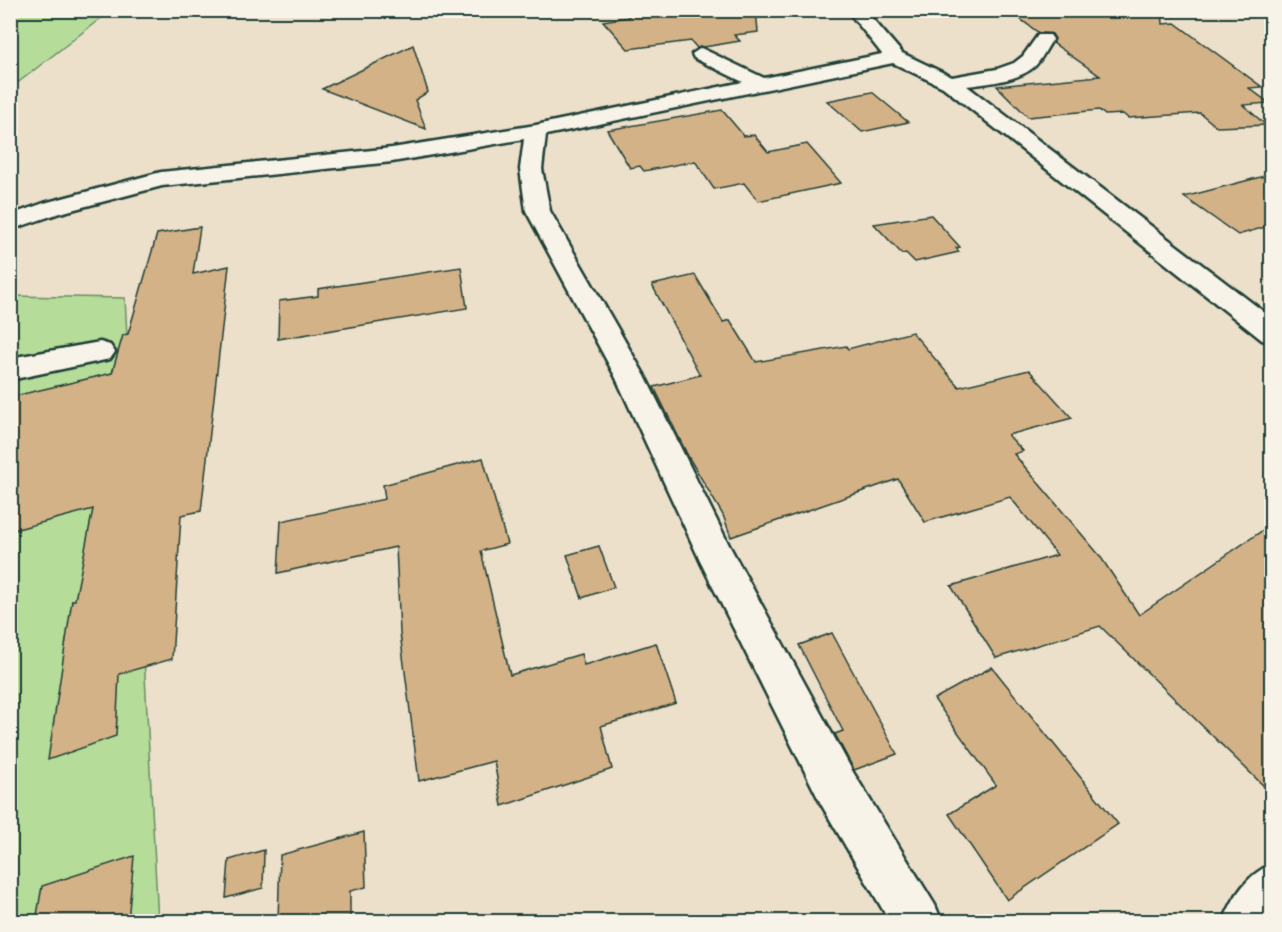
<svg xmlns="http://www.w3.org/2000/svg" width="1282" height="932" viewBox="0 0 1282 932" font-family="Dekko,sans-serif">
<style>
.green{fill:#b5dc99;stroke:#6a8c66;stroke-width:1.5}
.building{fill:#d4b287;stroke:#1f3d34;stroke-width:1.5}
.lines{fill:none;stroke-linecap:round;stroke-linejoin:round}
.minor-casing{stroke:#1f3d34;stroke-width:5}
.minor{fill:#f7f3e8;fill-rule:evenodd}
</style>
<rect width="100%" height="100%" fill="#ece0cb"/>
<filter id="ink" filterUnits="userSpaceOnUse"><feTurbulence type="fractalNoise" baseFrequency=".0167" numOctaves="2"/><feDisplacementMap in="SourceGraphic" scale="12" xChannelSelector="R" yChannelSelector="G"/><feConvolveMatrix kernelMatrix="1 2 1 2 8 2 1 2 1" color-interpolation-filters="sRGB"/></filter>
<g filter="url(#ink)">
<!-- green -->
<g class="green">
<path d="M 11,10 L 110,10 L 110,11 L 11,88 Z"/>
<path d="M 10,296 L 125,298 L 158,921 L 11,921 Z"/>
</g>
<!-- building -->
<g class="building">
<path d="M 625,10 L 756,10 L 758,32 L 734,35 L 740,41 L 704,47 L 697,48 L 691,41 L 628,49 L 603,21 L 629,17 Z"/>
<path d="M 1008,10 L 1162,10 L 1163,24 L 1175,23 L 1262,87 L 1249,88 L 1269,103 L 1243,105 L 1266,125 L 1217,127 L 1200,113 L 1128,118 L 1123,114 L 1105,115 L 1099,110 L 1028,117 L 997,86 L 1100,76 L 1053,43 L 1055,39 L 1052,34 L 1039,33 Z"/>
<path d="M 413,45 L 428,92 L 415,100 L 426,129 L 322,89 Z"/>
<path d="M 872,92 L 908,122 L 862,132 L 827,101 Z"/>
<path d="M 722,110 L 744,136 L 754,135 L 768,152 L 807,144 L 841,183 L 758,201 L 744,183 L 714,189 L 695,161 L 644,171 L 640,166 L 630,168 L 607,130 Z"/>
<path d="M 1272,174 L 1272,225 L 1238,235 L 1184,197 Z"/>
<path d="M 931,215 L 960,247 L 956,248 L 959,252 L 915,262 L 906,253 L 902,254 L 874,224 Z"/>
<path d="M 200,227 L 193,274 L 229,266 L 201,511 L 181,515 L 172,659 L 119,674 L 116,736 L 48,760 L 72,600 L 75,600 L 93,509 L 10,531 L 10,397 L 112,373 L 123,335 L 128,334 L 157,234 Z"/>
<path d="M 461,267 L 467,308 L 278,339 L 279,301 L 318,296 L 318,289 Z"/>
<path d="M 695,275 L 723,322 L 730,320 L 756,362 L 846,346 L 848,349 L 912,332 L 959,387 L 1029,370 L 1072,418 L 1008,435 L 1023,451 L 1014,454 L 1100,556 L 1139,615 L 1272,524 L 1272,794 L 1100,626 L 996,658 L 951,586 L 1057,555 L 1010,497 L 925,522 L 898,479 L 731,537 L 723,515 L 689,458 L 654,387 L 700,375 L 652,285 Z"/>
<path d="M 483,458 L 507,544 L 481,551 L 510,675 L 581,654 L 584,665 L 656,643 L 676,703 L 601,726 L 612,769 L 502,806 L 494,761 L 419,781 L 400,633 L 396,547 L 278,573 L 281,521 L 385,499 L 383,485 Z"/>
<path d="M 599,546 L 614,587 L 582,598 L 567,555 Z"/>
<path d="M 832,633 L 897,754 L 854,770 L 835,734 L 843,731 L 799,645 Z"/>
<path d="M 992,667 L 1118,824 L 1007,900 L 949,814 L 996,785 L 934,699 Z"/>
<path d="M 364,832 L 366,887 L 350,891 L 350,921 L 278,921 L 280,855 Z"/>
<path d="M 264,850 L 263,888 L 226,898 L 229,860 Z"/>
<path d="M 134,856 L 128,921 L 36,921 L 42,886 Z"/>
</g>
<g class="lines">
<!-- minor casing -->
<g class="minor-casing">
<g id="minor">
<path d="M 847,10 L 865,10 L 902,53 L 952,77 L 997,69 L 1014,63 L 1023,56 L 1038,35 L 1050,35 L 1053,39 C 1047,47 1042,59 1035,66 C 1019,81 988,83 967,86 L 1272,318 L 1272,343 L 1262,340 L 943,87 L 893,63 L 546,135 L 542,169 L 550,211 L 645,376 L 729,545 L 853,772 L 935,905 L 942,922 L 890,922 L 821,804 L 703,567 L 615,376 L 526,211 L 520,169 L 524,139 L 392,162 L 162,186 L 60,213 L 10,230 L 10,215 L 44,203 L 161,172 L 392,148 L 536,125 L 743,82 L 694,58 L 692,54 L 701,48 L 764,78 L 882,54 Z"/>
<path d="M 1263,10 L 1272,10 L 1272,16 Z"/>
<path d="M 100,342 L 110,345 L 115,352 L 110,359 L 10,380 L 10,358 Z"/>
<path d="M 1272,864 L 1272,922 L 1223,922 C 1233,897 1247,874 1272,864 Z"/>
</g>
</g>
<!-- minor -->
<use href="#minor" class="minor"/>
</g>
</g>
<!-- margin -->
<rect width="1282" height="932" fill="none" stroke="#f7f3e8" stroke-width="36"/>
<rect x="18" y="18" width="1246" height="896" fill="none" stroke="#1f3d34" stroke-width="2" filter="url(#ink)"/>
</svg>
